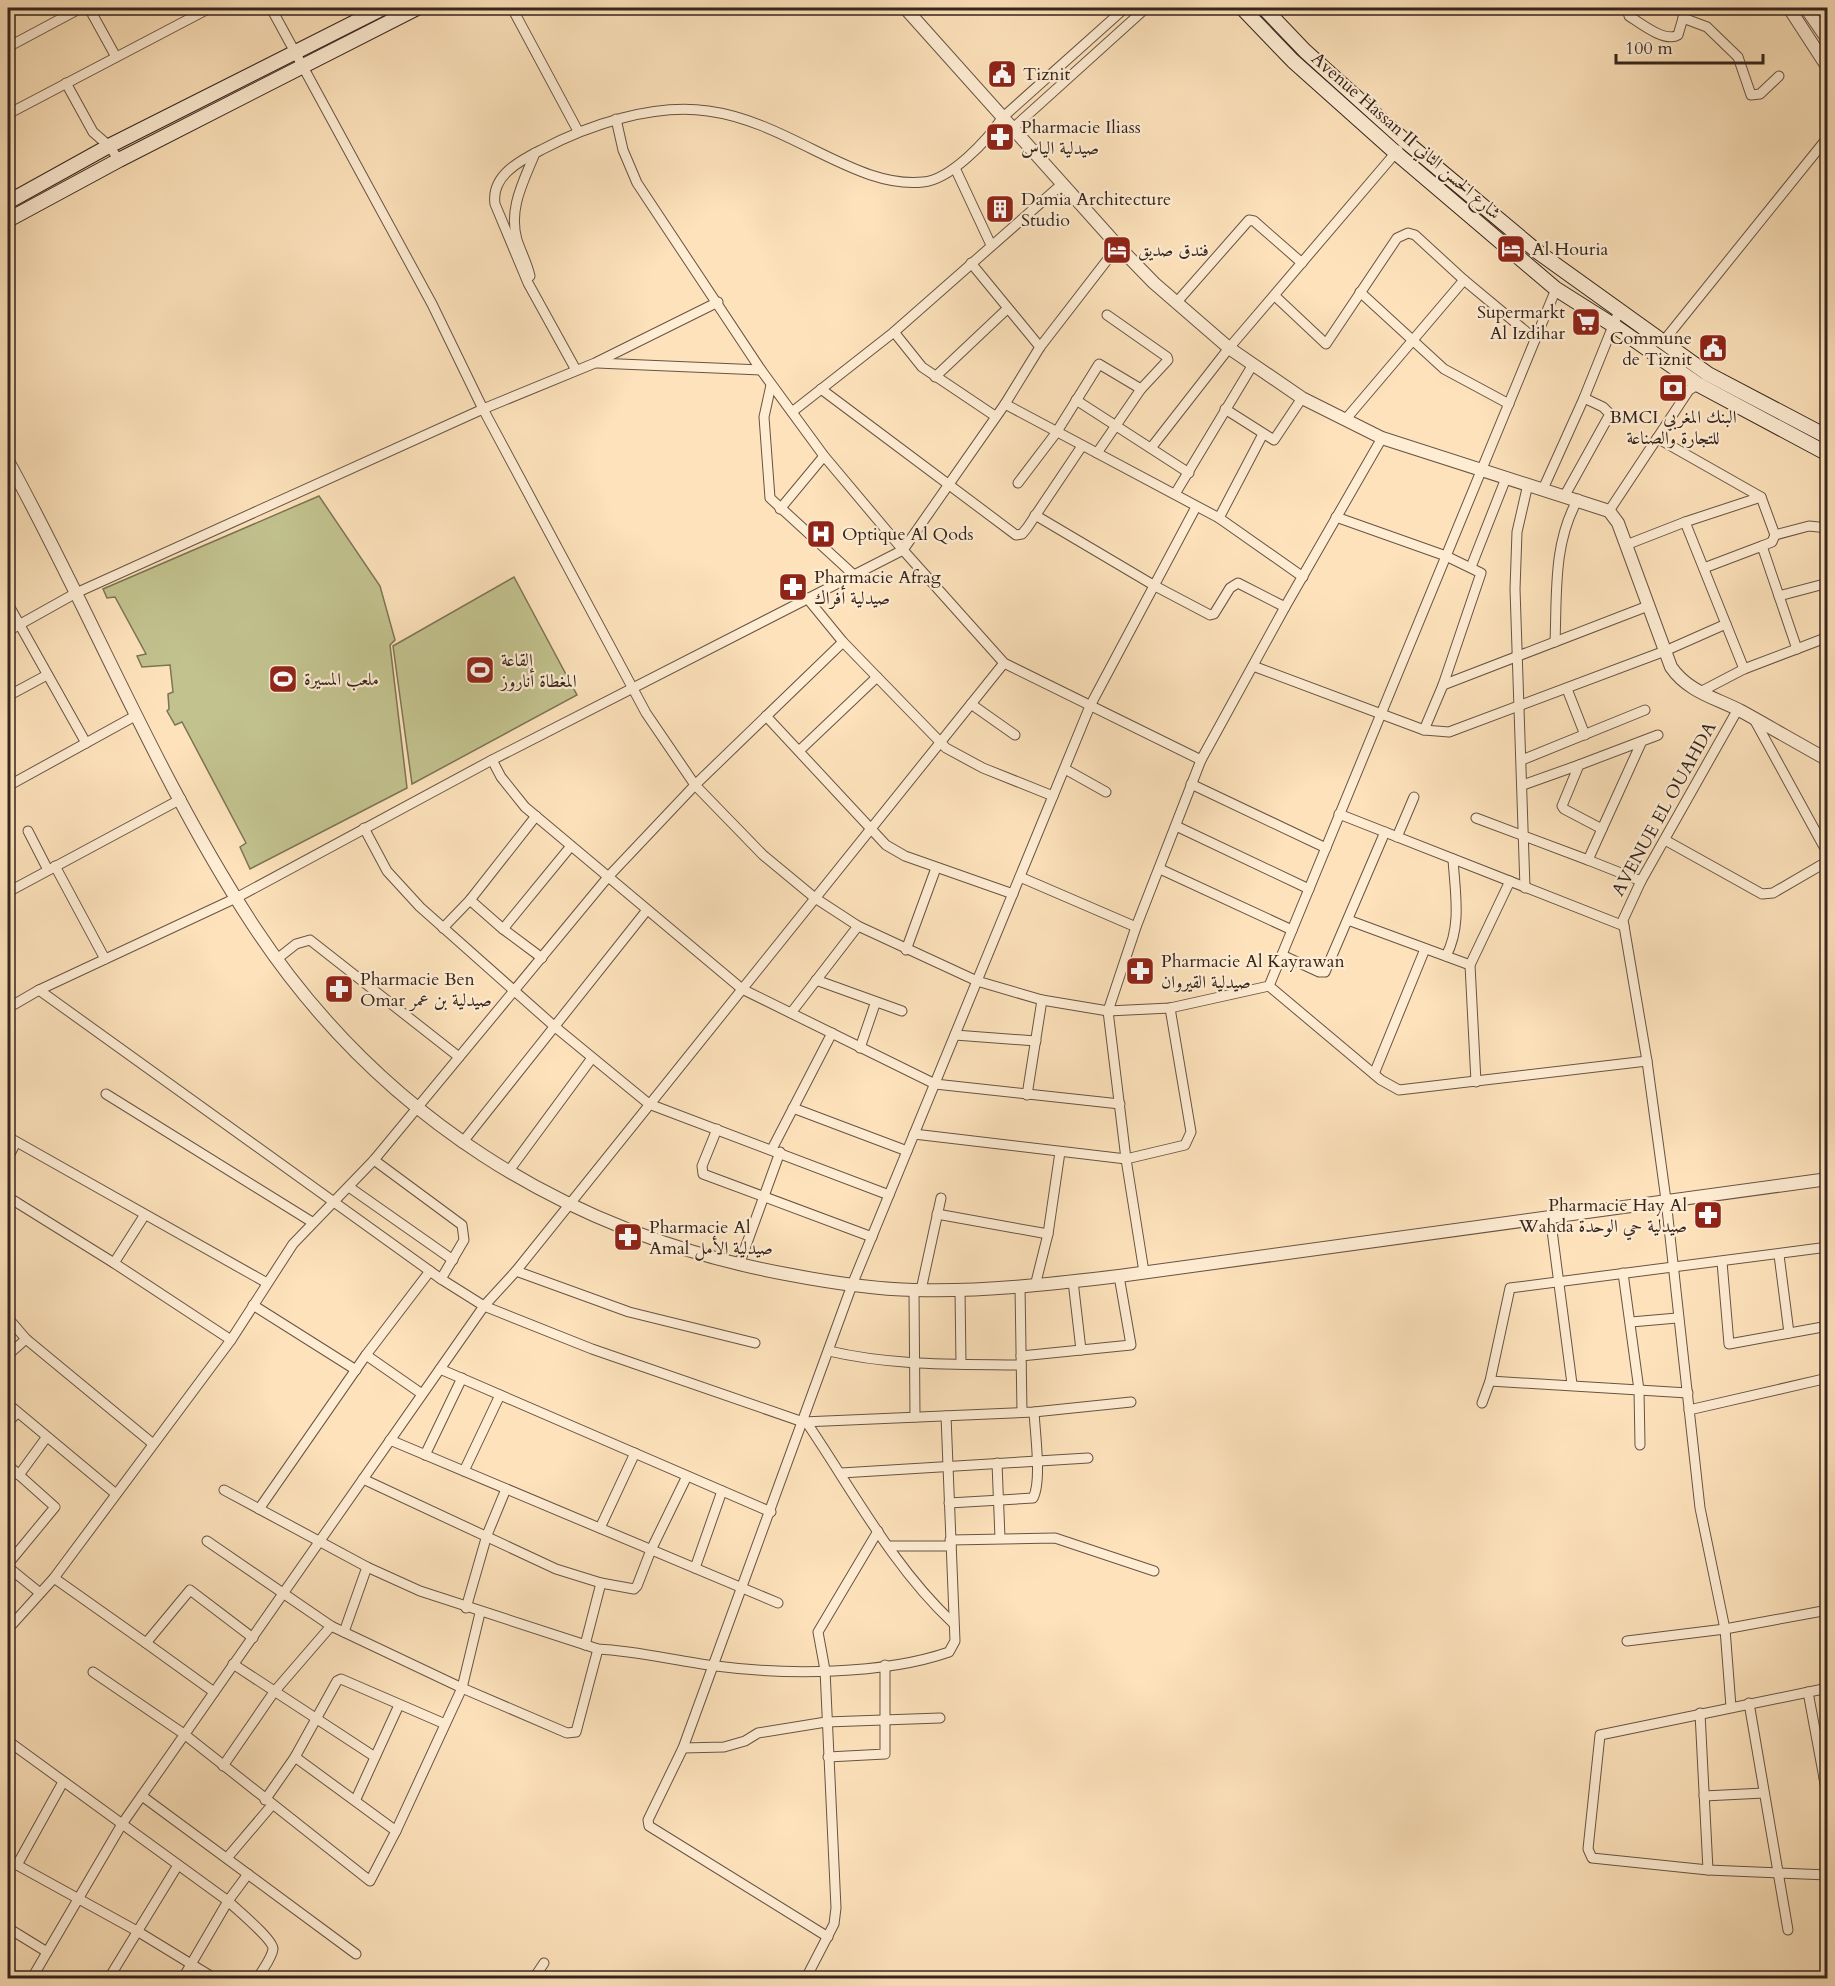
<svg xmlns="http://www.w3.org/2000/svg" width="1835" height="1986" viewBox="0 0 1835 1986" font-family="Cardo,Amiri,serif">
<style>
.green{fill:#c2c28e;stroke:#7c7456;stroke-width:1.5}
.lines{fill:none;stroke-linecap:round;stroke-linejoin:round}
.minor-casing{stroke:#675444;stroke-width:11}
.tertiary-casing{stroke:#675444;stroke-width:14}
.secondary-casing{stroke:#35251d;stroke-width:16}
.minor{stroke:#feecd3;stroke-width:9}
.tertiary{stroke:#feecd3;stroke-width:12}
.secondary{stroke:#feecd3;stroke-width:14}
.labels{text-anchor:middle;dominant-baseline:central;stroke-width:4.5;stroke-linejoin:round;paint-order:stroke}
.poi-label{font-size:18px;fill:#35251d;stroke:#feecd3;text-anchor:start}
.street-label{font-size:18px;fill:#35251d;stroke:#feecd3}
</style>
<rect width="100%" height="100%" fill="#fde2bb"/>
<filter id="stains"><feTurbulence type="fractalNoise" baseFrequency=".00333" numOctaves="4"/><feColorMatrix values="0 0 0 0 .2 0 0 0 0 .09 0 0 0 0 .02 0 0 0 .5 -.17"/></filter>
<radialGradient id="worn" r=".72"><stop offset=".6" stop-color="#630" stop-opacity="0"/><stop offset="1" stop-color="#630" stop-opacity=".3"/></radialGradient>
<!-- green -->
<g class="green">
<path d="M 319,496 L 380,586 L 395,640 L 390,645 L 407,788 L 250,869 L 240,847 L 246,843 L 182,722 L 175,725 L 167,711 L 169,709 L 168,694 L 173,692 L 170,665 L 142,667 L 137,656 L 146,654 L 115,597 L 107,598 L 103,589 Z"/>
<path d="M 514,577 L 577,695 L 412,784 L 393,646 Z"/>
</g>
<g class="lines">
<!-- minor casing -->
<g class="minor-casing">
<g id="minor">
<path d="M 89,8 L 116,57"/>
<path d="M 271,8 L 432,304 L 483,409 L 646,713 L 695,785 L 763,855 L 815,898 L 858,926 L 977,981 L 1042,1000 L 1108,1011 L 1170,1008 L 1269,986 L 1556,289"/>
<path d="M 354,8 L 360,20"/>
<path d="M 512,8 L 578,131"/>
<path d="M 1627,8 L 1629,16 C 1640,23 1665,43 1678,35 L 1686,8"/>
<path d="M 1683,18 L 1707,27 L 1738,57 L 1751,95 L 1760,94 L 1779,76"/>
<path d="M 8,47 L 81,8"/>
<path d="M 66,83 L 93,132 L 109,146 L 119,160"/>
<path d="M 8,114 L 210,8"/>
<path d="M 616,119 L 623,150 L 637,183 L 761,370 L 824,456 L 903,550 L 1004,663 L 1201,760"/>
<path d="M 993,133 L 1012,129 L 1146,8"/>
<path d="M 955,168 L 991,245"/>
<path d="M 971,263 L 1040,347"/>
<path d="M 530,276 C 527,263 521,252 517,240 C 508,208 524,181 535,153"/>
<path d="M 1360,292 L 1444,369 L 1509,404"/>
<path d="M 1275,296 L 1326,344 L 1397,238 L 1408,233 L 1415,235 L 1464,280 L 1535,339"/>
<path d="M 1176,303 L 1249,220 L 1254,221 L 1302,263"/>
<path d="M 894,332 L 922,367 L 995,416"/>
<path d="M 1662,343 L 1828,137"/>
<path d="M 597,363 L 761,370"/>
<path d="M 576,370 L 528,283 L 495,204 C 491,176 519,161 541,150 C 588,125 654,103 708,111 C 746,116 780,133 814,150 C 847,166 885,186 923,182 C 950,180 988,140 1002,118 L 1125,8"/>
<path d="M 935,377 L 1007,309"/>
<path d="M 771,385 L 764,417 L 770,498 L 855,576"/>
<path d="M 821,389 L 1016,535 L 1022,534 L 1027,528 L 1082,446"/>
<path d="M 1076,400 L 1189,473"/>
<path d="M 1005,404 L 1219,518 L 1303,577"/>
<path d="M 1225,409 L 1274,440 L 1302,398"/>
<path d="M 792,412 L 894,332 L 1061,185"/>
<path d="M 1345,420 L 1464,280"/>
<path d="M 1657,438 L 1761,497 L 1775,535 L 1772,542 L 1762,546"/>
<path d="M 1151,448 L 1229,348 L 1398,150"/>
<path d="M 1097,453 L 1141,389 L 1168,360 L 1167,357 L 1107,315"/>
<path d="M 1018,483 L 1056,433 L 1099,364 L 1141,389"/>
<path d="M 1543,489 L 1584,398 L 1619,311"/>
<path d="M 1175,494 L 1252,366"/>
<path d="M 1565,495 L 1610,414 L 1603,407 L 1584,398"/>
<path d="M 780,509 L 824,456"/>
<path d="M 1609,511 L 1689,390 L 1701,383"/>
<path d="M 1035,515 L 1155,586 L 1210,615 L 1214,614 L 1230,588 L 1238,583 L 1285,607"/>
<path d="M 1336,517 L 1446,556 L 1481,573 L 1443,685 L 1424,730"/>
<path d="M 1219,518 L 1263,434"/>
<path d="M 1685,522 L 1744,669"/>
<path d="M 1775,535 L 1809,526 L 1828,528"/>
<path d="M 1626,545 L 1685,522 L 1761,497"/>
<path d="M 1471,567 L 1506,478"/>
<path d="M 1704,568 L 1762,546 L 1797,649"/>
<path d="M 1779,596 L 1828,583"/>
<path d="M 807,598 L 843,642 L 946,748 L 983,768 L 1053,796"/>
<path d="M 8,604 L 86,743"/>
<path d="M 8,631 L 76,593 L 483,409 L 595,363 L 718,302"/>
<path d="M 1555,642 C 1557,593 1553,543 1578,499"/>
<path d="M 1253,666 L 1424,730 L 1449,732 L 1665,651 L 1726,624"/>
<path d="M 1443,685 L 1648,606"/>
<path d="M 1567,689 L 1585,735"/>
<path d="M 1700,692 L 1744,669 L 1828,637"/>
<path d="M 8,696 L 47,675"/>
<path d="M 971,704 L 1015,735"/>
<path d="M 766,716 L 886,845 L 905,856 L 1013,894"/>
<path d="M 1754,719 L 1828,854"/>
<path d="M 1642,741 L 1602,829 L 1564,809 L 1562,806 L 1579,765 L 1658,735"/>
<path d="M 799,751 L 877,677"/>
<path d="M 492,760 L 501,777 L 525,807 L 742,989 L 935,1084 L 1120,1104"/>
<path d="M 1522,760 L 1645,710"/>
<path d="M 1065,769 L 1106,792"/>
<path d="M 1191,784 L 1326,848"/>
<path d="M 1523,785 L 1579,765"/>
<path d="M 8,786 L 135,716"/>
<path d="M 1339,814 L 1624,926"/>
<path d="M 1476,818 L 1588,860 L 1602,829"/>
<path d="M 1176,826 L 1309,889"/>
<path d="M 364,828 L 387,871 L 420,907 L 554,1026 L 649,1104 L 889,1195"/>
<path d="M 28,831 L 48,870"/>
<path d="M 1397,837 L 1414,797"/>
<path d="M 1665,840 L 1762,894 L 1773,893 L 1828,861"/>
<path d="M 1588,860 L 1641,881"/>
<path d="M 55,866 L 105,959"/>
<path d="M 1160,869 L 1292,930"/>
<path d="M 1020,877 L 1136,927"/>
<path d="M 1525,888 L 1515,589 L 1517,532 L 1528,484"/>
<path d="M 8,892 L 181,799"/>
<path d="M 470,900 L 503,929 L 542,958"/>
<path d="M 1348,920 L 1470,965"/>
<path d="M 443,928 L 470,900 L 536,816"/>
<path d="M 503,929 L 571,846"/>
<path d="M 906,950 L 936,868"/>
<path d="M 1282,955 L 1319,972 L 1325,972 L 1385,832"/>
<path d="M 1446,956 C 1462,926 1455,892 1453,859"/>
<path d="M 277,959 L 296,944 L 310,940 L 459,1057"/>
<path d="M 816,980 L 902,1011"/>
<path d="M 1269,986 L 1381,1080 L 1399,1090 L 1647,1061"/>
<path d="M 39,990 L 441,1279 L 484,1306 L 592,1349 L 803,1422 L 1034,1412 L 1131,1402"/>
<path d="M 8,1008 L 39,990 L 236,898 L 492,760 L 903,550 L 1005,404 L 1040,347 L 1118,246"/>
<path d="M 791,1013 L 858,926"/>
<path d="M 955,1035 L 1036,1041"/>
<path d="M 860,1048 L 875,1004"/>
<path d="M 1374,1074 L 1425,949"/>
<path d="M 1476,1082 L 1470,965 L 1510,881"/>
<path d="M 106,1094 L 312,1222"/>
<path d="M 1027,1095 L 1042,1000"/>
<path d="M 793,1108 L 907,1151"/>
<path d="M 717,1129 L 702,1166 L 703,1174 L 872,1237"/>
<path d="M 914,1134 L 1126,1159 L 1185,1145 L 1191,1132 L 1170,1008"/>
<path d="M 8,1137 L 267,1283"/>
<path d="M 462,1143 L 647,910"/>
<path d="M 772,1149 L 832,1033"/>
<path d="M 8,1158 L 16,1142"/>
<path d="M 374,1160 L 462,1225 L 464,1240 L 441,1279"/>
<path d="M 508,1172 L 592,1058"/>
<path d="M 349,1187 L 453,1260"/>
<path d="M 8,1197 L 114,1263 L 231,1340"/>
<path d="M 937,1214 L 1048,1234"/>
<path d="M 1550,1215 L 1572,1384"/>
<path d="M 1779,1255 L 1789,1333"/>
<path d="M 1722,1262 L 1729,1344 L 1828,1326"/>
<path d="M 114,1263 L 144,1216"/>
<path d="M 739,1265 L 780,1152"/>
<path d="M 516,1271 L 629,1312 L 755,1343"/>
<path d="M 1144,1272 L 1126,1159 L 1108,1011 L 1136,927 L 1201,760 L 1285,607 L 1382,438"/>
<path d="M 1623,1273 L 1639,1390 L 1640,1445"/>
<path d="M 1073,1281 L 1081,1350"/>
<path d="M 1035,1286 L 1048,1234 L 1060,1152"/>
<path d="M 1020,1287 L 1022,1412"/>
<path d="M 914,1290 L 915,1417"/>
<path d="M 921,1290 L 941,1198"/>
<path d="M 960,1290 L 961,1364"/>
<path d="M 253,1305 L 356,1370"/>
<path d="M 8,1318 L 26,1339 L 152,1443"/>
<path d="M 1631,1322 L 1677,1318"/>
<path d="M 829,1351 C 892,1366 957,1364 1021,1365"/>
<path d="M 8,1355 L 26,1339"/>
<path d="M 366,1355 L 422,1394"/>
<path d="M 1021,1356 L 1131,1345 L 1119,1276"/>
<path d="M 440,1369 L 771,1512"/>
<path d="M 1490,1381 L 1688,1393"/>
<path d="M 1482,1403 L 1490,1381 L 1510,1288 L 1828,1247"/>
<path d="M 8,1404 L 116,1494"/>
<path d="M 1689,1410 L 1828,1378"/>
<path d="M 8,1422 L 16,1414"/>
<path d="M 807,1423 C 853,1491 893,1567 953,1623"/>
<path d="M 390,1440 L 778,1603"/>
<path d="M 425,1455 L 462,1378"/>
<path d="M 997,1463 L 1000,1538"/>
<path d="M 8,1465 L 55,1507 L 8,1564"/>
<path d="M 464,1471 L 500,1395"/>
<path d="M 841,1473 L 1088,1458"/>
<path d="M 19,1475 L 46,1438"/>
<path d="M 363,1479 L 556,1569 L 601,1583 L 634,1589 L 637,1586 L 651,1550 L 687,1476"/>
<path d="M 224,1490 L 367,1567 L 420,1591 L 598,1649 C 638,1651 676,1661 716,1666 C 785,1675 883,1675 949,1652 L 955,1641 L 946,1416"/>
<path d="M 949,1503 L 1033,1498 C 1042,1482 1035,1432 1034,1412"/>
<path d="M 259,1509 L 366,1355 L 430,1271"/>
<path d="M 600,1528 L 635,1453"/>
<path d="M 950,1540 L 1055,1538 L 1154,1571"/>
<path d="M 207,1541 L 331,1626 L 462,1688 L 567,1733 L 576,1732 L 598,1649"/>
<path d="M 889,1546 L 951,1546"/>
<path d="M 8,1567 L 40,1593"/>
<path d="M 695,1568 L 722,1491"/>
<path d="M 54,1578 L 146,1643 L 190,1590 L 253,1638"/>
<path d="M 466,1608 L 487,1535 L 506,1489"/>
<path d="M 8,1629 L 54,1578 L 231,1340 L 293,1244 L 374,1160 L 608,877 L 695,785 L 843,642"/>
<path d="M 344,1632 L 367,1567"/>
<path d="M 1627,1641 L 1725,1629 L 1828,1610"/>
<path d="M 146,1643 L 214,1692"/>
<path d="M 585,1645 L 601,1583"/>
<path d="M 233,1664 L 375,1757"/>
<path d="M 93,1672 L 184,1734 L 370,1881 L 396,1831 L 462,1688 L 480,1613"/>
<path d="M 1828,1688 L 1600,1735 L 1588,1849 L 1592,1858 L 1708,1870 L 1828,1875"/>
<path d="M 1808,1692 L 1824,1778 L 1828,1777"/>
<path d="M 1749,1703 L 1788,1930"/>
<path d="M 1731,1707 L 1725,1629 L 1700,1508 L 1666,1200 L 1647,1061 L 1623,920 L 1641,881 L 1738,709"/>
<path d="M 1700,1713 L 1708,1870"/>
<path d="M 8,1741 L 228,1901 C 236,1909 273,1939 273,1949 C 272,1958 262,1970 258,1978"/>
<path d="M 683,1748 L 724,1747 L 745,1741 L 758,1733 L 826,1722 L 940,1718"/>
<path d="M 828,1757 L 885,1754 L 885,1665"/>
<path d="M 223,1766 L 274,1692 L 331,1626"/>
<path d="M 1824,1778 L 1828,1803"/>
<path d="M 142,1796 L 356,1954"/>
<path d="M 1704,1796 L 1764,1793"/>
<path d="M 356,1799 L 399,1705"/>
<path d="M 265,1800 L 295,1757"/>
<path d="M 396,1831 L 295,1757 L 337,1681 L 341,1679 L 445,1724"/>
<path d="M 227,1858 L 272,1805"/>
<path d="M 8,1860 L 137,1931 L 214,1978"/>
<path d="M 17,1865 L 63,1782"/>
<path d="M 8,1928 L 47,1952"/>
<path d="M 828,1937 L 649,1826 L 648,1820 L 683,1748 L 852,1285 L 1090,706 L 1196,507"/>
<path d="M 32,1978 L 122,1824 L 484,1306 L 516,1271 L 1004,663"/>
<path d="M 109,1978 L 178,1865"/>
<path d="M 183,1978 L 228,1901 L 248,1874"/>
<path d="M 534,1978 L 544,1963"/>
<path d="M 806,1978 L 834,1924 L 836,1908 L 825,1670 L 818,1632 L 878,1531"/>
</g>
</g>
<!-- tertiary casing -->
<g class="tertiary-casing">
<g id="tertiary">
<path d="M 905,8 L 1118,246 L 1154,283 L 1229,348 L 1302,398 L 1382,438 L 1609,511 L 1618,523 L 1671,667 C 1688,692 1716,698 1741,711 C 1770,727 1799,744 1828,760"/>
<path d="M 1789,8 L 1828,68"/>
<path d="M 1806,8 L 1828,40"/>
<path d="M 8,461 C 92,614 157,778 253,925 C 378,1115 564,1233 786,1274 C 828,1282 871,1289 914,1290 C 983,1292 1051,1284 1119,1276 L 1828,1179"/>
</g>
</g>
<!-- secondary casing -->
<g class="secondary-casing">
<g id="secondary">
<path d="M 1242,8 L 1293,61 L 1396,153 L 1556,289 L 1613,325 L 1699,385 L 1828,454"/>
<path d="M 1264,8 L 1305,51 L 1405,141 L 1538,252 L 1708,374 L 1828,437"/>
<path d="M 8,202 L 109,146 L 383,8"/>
<path d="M 8,220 L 119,160 L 417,8"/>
</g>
</g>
<!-- minor -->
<use href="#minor" class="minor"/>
<!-- tertiary -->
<use href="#tertiary" class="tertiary"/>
<!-- secondary -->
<use href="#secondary" class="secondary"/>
</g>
<!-- icons -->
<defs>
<g id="civic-square" transform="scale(1.5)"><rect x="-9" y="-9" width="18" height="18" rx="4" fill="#8f2418" stroke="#feecd3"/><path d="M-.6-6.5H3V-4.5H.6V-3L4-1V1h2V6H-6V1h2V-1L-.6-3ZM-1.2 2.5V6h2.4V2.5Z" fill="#fff"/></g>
<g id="pharmacy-square" transform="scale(1.5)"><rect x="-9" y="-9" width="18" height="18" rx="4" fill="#8f2418" stroke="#feecd3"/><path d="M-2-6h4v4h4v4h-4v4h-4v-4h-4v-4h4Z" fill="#fff"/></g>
<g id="building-square" transform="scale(1.5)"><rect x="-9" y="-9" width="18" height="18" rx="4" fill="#8f2418" stroke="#feecd3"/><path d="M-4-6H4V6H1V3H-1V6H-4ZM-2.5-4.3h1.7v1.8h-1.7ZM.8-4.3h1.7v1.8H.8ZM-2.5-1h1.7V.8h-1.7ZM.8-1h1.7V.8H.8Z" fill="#fff"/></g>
<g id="hotel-square" transform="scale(1.5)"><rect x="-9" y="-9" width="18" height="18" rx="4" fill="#8f2418" stroke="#feecd3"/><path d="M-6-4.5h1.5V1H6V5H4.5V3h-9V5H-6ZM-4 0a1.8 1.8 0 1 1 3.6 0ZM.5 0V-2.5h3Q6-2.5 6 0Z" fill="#fff"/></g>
<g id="supermarket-square" transform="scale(1.5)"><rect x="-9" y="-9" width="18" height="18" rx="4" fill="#8f2418" stroke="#feecd3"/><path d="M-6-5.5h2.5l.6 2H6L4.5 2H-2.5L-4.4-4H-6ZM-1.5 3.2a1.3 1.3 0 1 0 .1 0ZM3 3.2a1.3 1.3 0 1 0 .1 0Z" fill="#fff"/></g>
<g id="bank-square" transform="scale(1.5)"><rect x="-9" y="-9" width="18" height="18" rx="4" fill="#8f2418" stroke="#feecd3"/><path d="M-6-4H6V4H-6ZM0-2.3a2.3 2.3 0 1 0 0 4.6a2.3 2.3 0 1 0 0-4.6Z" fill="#fff"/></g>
<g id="hospital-square" transform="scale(1.5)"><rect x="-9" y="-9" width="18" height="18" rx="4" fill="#8f2418" stroke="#feecd3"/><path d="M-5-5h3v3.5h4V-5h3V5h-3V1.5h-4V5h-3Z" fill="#fff"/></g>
<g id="stadium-square" transform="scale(1.5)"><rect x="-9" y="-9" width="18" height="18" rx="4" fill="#8f2418" stroke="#feecd3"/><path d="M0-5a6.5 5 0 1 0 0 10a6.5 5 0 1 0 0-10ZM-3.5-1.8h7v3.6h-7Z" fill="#fff"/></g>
</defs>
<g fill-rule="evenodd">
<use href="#civic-square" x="1002" y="74"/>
<use href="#pharmacy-square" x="1000" y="137"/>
<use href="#building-square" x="1000" y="209"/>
<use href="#hotel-square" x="1511" y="249"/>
<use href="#hotel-square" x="1117" y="250"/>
<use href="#supermarket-square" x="1586" y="322"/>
<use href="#civic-square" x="1713" y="348"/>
<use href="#bank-square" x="1673" y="388"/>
<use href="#hospital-square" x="821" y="534"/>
<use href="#pharmacy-square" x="793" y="587"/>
<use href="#stadium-square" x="480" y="670"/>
<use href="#stadium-square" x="283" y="679"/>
<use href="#pharmacy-square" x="1140" y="971"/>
<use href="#pharmacy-square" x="339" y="989"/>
<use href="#pharmacy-square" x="1708" y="1215"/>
<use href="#pharmacy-square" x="628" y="1237"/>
</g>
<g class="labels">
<!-- poi labels -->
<g class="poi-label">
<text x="1023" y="74">Tiznit</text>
<text x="1021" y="127">Pharmacie Iliass<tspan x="1021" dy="21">صيدلية الياس</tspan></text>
<text x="1021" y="199">Damia Architecture<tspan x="1021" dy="21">Studio</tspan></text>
<text x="1532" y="249">Al Houria</text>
<text x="1138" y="250">فندق صديق</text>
<text x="1565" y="312" text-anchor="end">Supermarkt<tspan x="1565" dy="21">Al Izdihar</tspan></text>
<text x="1692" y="338" text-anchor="end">Commune<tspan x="1692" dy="21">de Tiznit</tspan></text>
<text x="1673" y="417" text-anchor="middle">BMCI البنك المغربي<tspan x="1673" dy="21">للتجارة والصناعة</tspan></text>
<text x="842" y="534">Optique Al Qods</text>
<text x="814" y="577">Pharmacie Afrag<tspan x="814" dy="21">صيدلية أفراك</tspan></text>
<text x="501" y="660">القاعة<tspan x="501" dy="21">المغطاة أناروز</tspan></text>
<text x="304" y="679">ملعب المسيرة</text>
<text x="1161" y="961">Pharmacie Al Kayrawan<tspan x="1161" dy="21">صيدلية القيروان</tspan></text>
<text x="360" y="979">Pharmacie Ben<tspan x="360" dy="21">Omar صيدلية بن عمر</tspan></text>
<text x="1687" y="1205" text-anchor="end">Pharmacie Hay Al<tspan x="1687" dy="21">Wahda صيدلية حي الوحدة</tspan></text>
<text x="649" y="1227">Pharmacie Al<tspan x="649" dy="21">Amal صيدلية الأمل</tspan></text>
</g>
<!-- street labels -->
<g class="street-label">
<text transform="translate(1406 136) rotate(41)">Avenue Hassan II شارع الحسن الثاني</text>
<text transform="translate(1664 809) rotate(-61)">AVENUE EL OUAHDA</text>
</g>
</g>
<!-- margin -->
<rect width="1835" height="1986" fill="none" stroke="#fde2bb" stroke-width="30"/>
<rect x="9" y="9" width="1817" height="1968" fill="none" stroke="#35251d" stroke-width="3"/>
<rect x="15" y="15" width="1805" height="1956" fill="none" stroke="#35251d" stroke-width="1.5"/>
<!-- scale -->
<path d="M1616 54v9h147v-9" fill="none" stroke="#35251d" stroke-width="3"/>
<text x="1625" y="54" font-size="18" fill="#35251d" stroke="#feecd3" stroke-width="4.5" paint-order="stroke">100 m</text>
<rect width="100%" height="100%" filter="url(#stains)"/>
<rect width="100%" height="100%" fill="url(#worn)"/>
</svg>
